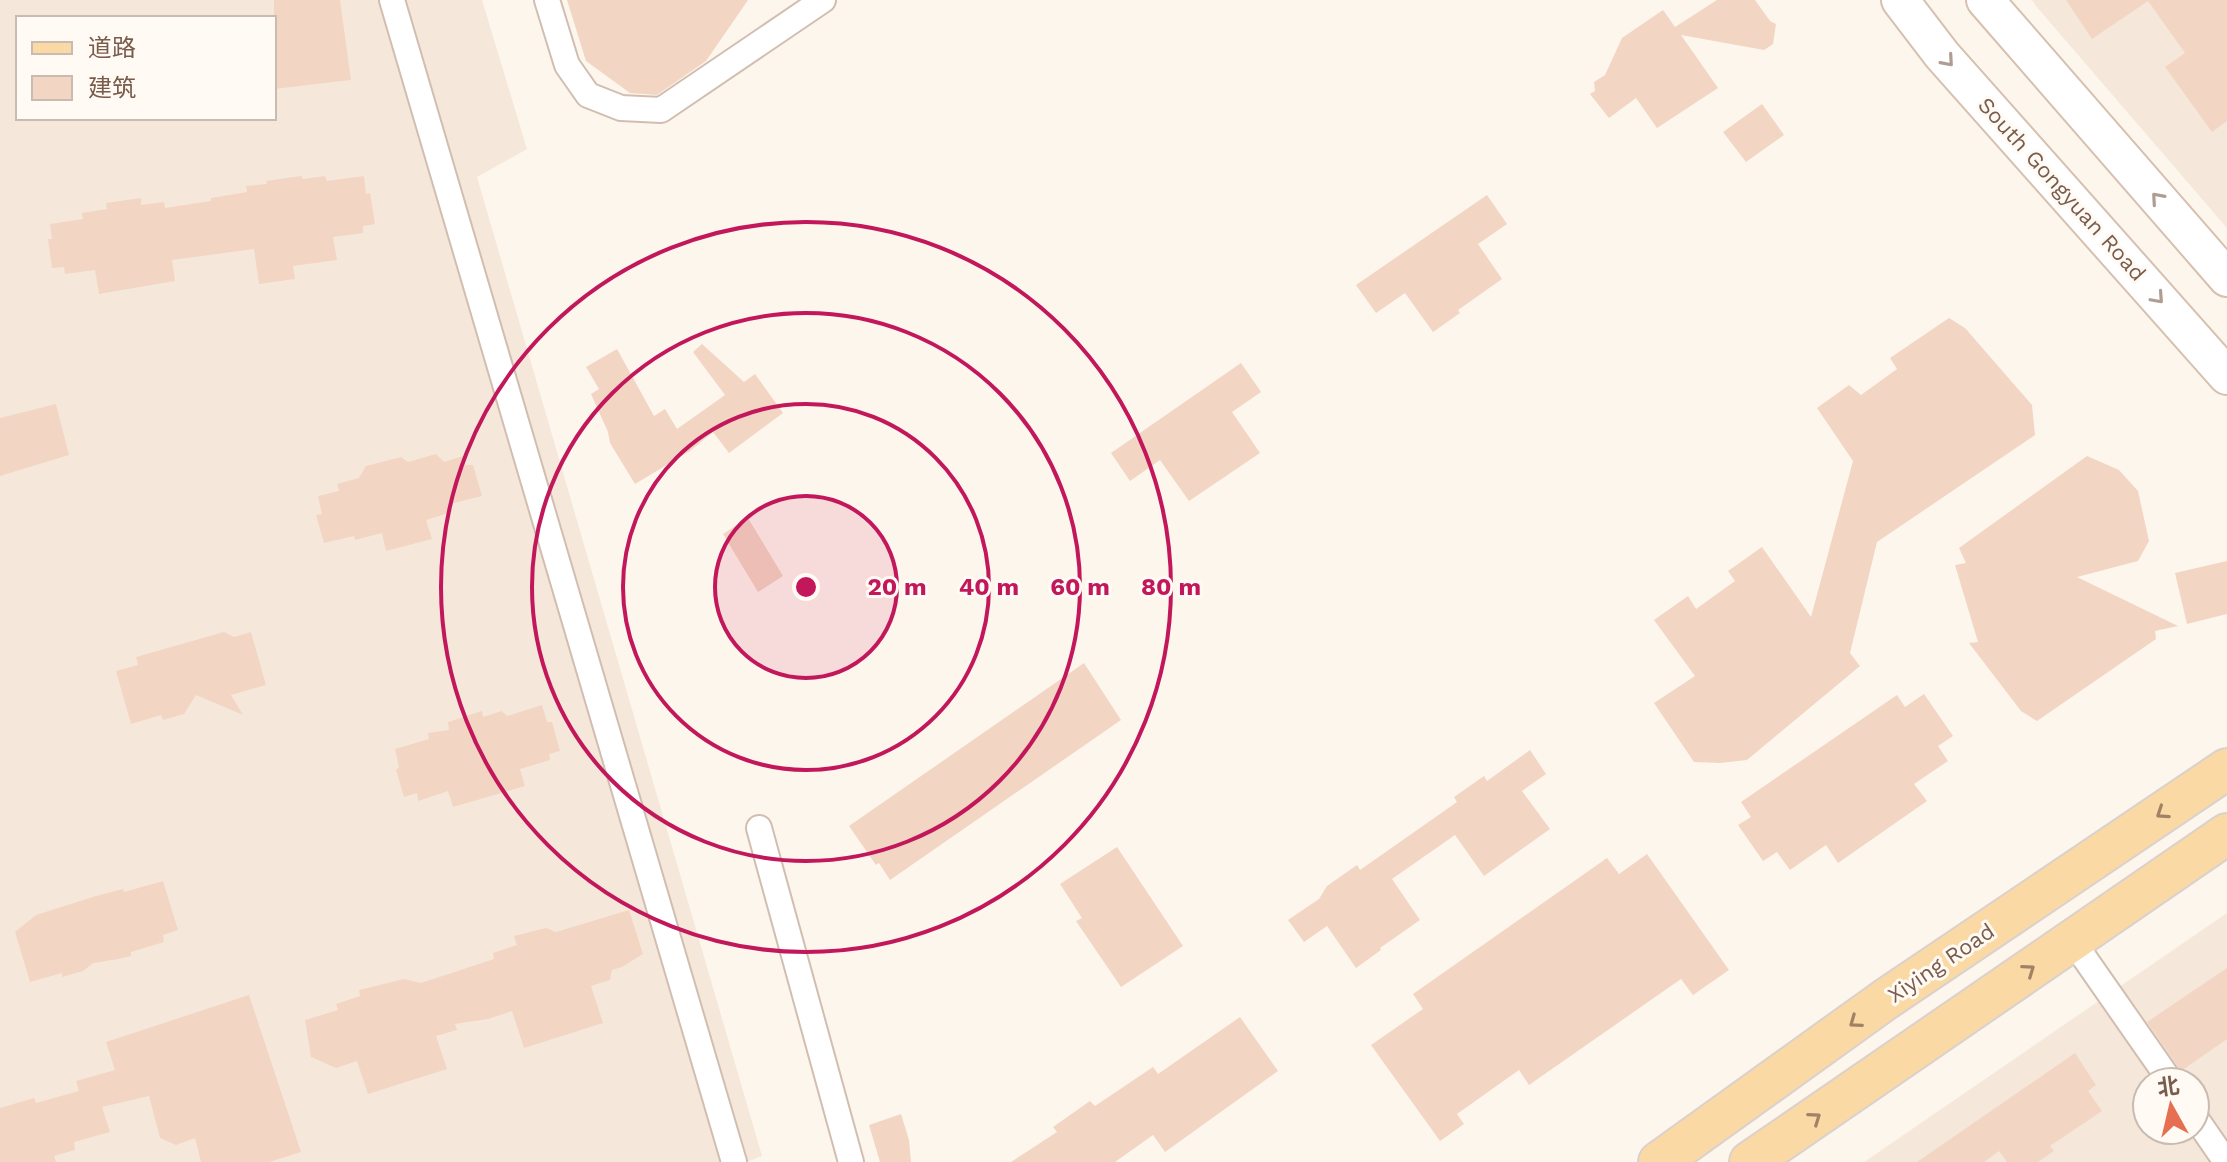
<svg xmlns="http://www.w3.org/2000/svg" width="2227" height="1162" viewBox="0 0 2227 1162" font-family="'Work Sans','Noto Sans SC',sans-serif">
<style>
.residential{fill:#f5e8da;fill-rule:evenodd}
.building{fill:#f3d5c3}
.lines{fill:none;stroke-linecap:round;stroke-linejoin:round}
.minor-casing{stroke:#d1beb0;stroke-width:28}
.secondary-casing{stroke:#d6c0b0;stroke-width:40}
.primary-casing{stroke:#dad1cd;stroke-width:44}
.minor{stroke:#fff;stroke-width:24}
.secondary{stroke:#fff;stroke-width:36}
.primary{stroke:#fbd9a5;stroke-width:40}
.oneway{stroke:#af9d94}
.oneway2{stroke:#a18267}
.ring{fill:none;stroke:#c2185b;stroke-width:4}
.labels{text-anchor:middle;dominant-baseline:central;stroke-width:6;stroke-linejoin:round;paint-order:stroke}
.street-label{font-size:22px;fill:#7a5c4d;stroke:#fffaf3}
.centre{fill:#c2185b;stroke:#fffaf3;stroke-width:4}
.ring-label{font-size:24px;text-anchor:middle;font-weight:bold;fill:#c2185b;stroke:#fffaf3;stroke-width:6;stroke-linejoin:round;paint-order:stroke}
</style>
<rect width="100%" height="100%" fill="#fdf6ec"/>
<!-- residential -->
<g class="residential">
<path d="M 0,0 L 482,0 L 527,149 L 477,177 L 762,1156 L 747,1162 L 0,1162 ZM 18,18 L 274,18 L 274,118 L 18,118 Z"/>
<path d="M 2032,0 L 2227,0 L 2227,228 L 2036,6 Z"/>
<path d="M 2227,913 L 2227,1162 L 1864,1162 ZM 2147,1082 L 2195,1082 L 2195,1130 L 2147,1130 Z"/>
</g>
<!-- building -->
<g class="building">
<path d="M 274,0 L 340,0 L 351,80 L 274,89 Z"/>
<path d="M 567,0 L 748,0 L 706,61 L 657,95 L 630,93 L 586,61 Z"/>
<path d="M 1717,0 L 1755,0 L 1770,21 L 1776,24 L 1773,44 L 1764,50 L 1681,35 L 1718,88 L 1657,128 L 1636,98 L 1609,118 L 1590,94 L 1595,91 L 1594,82 L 1605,75 L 1622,38 L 1663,10 L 1675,27 Z"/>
<path d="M 2066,0 L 2227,0 L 2227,121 L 2212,132 L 2165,67 L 2185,53 L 2148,1 L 2092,39 Z"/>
<path d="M 1762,104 L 1784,135 L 1746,162 L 1723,132 Z"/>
<path d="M 301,176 L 303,179 L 325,176 L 327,181 L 364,176 L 366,194 L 370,193 L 375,224 L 363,226 L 363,233 L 333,237 L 337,260 L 293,266 L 295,279 L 259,284 L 254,249 L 172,260 L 175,281 L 99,294 L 95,270 L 65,274 L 64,267 L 52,268 L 48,239 L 52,239 L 50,224 L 83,219 L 82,213 L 107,209 L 106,203 L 141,198 L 141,205 L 164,202 L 165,208 L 211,201 L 211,198 L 247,192 L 246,186 L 267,184 L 266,181 Z"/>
<path d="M 1487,195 L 1507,224 L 1478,244 L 1502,279 L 1458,310 L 1460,313 L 1433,332 L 1405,293 L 1376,313 L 1356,285 Z"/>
<path d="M 1949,318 L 1965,328 L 2032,405 L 2035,435 L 1877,542 L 1850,653 L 1860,666 L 1747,760 L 1720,763 L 1694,762 L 1654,703 L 1695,676 L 1654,620 L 1688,596 L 1696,609 L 1735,581 L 1728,571 L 1762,547 L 1811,617 L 1853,461 L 1817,408 L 1849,385 L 1861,395 L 1897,369 L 1890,358 Z"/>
<path d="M 702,344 L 744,382 L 755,374 L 783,413 L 729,453 L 713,432 L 690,451 L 635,484 L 610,443 L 608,432 L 591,394 L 599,389 L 586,367 L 617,349 L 654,416 L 665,409 L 677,429 L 725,395 L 693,352 Z"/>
<path d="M 1241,363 L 1261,392 L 1232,412 L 1260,453 L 1189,501 L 1160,460 L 1130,481 L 1111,453 Z"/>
<path d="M 56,404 L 69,455 L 0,476 L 0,418 Z"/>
<path d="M 436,454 L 444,462 L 463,456 L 465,465 L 473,465 L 482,496 L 450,504 L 452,512 L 426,520 L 432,539 L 386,551 L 382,533 L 355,540 L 354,536 L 324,543 L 316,515 L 322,514 L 318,496 L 339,491 L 337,484 L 359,478 L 366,466 L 401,457 L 408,462 Z"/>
<path d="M 2087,456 L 2119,470 L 2138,491 L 2149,541 L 2138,561 L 2077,577 L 2178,626 L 2155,631 L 2156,639 L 2037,721 L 2021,711 L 1969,643 L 1978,642 L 1955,565 L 1966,563 L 1959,548 Z"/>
<path d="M 748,518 L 783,576 L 758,592 L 723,534 Z"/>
<path d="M 2227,561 L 2227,614 L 2187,624 L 2175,573 Z"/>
<path d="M 224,632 L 234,637 L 251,632 L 266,685 L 231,695 L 243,715 L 196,695 L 184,714 L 163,720 L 161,715 L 131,724 L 116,671 L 138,665 L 136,657 Z"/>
<path d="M 1084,663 L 1121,720 L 890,880 L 879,863 L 876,865 L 849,826 Z"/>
<path d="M 1924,694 L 1953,736 L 1938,746 L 1948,761 L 1914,784 L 1927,801 L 1838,863 L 1826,845 L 1790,870 L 1777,852 L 1763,861 L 1738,825 L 1751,817 L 1741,802 L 1897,695 L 1905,707 Z"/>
<path d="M 542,705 L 547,722 L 552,722 L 560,751 L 549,754 L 550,760 L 520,769 L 525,786 L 453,807 L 448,791 L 418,801 L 417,793 L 404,797 L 396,770 L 399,767 L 395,749 L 429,739 L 428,733 L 449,730 L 448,722 L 482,711 L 483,717 L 502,711 L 507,716 Z"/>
<path d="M 1530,750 L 1546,774 L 1522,791 L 1550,829 L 1484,876 L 1455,835 L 1392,879 L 1420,920 L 1380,948 L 1381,950 L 1356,968 L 1327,926 L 1304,942 L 1288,920 L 1319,899 L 1327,886 L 1357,865 L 1360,870 L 1457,802 L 1454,797 L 1484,776 L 1487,781 Z"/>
<path d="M 1117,847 L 1183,946 L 1121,987 L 1076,921 L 1082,918 L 1060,884 Z"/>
<path d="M 1647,854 L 1729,970 L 1693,995 L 1681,979 L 1529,1085 L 1519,1070 L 1457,1114 L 1464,1124 L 1440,1141 L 1371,1045 L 1423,1009 L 1413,994 L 1607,858 L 1619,874 Z"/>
<path d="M 163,881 L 178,930 L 163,935 L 164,942 L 131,952 L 131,956 L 119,959 L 93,963 L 83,971 L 62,977 L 62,973 L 30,982 L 15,932 L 36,915 L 96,896 L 123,889 L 124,892 Z"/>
<path d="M 629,910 L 643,954 L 622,967 L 612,970 L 610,980 L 591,986 L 603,1023 L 524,1048 L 512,1011 L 488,1019 L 455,1024 L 457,1030 L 436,1036 L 447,1069 L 368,1094 L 357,1061 L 336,1068 L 311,1057 L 305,1020 L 338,1010 L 336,1004 L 360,996 L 359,990 L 404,979 L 421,983 L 494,959 L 493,953 L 517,945 L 514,936 L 546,928 L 556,932 Z"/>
<path d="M 2227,968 L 2227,1039 L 2181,1071 L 2147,1022 Z"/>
<path d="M 249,995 L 301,1152 L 269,1162 L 201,1162 L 195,1138 L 176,1145 L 160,1138 L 149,1096 L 102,1107 L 110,1132 L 74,1142 L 75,1150 L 54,1156 L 56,1162 L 0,1162 L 0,1108 L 34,1098 L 36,1103 L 79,1091 L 76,1081 L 115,1070 L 106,1042 Z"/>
<path d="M 1240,1017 L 1278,1071 L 1165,1152 L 1153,1135 L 1115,1162 L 1011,1162 L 1057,1132 L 1053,1127 L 1090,1101 L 1095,1106 L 1153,1067 L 1158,1074 Z"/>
<path d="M 2075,1053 L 2096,1085 L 2088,1091 L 2102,1111 L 2050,1146 L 2054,1151 L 2038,1162 L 2007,1162 L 1999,1151 L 1984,1162 L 1917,1162 Z"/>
<path d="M 901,1114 L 909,1140 L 911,1162 L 880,1162 L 869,1125 Z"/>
</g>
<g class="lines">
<!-- minor casing -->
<g class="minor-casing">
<g id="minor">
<path d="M 392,0 L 734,1162"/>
<path d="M 547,0 L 567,65 L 588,95 L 621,108 L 661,110 L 823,0"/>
<path d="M 759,828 L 851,1162"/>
<path d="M 2072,940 L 2171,1082"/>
<path d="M 2195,1117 L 2226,1162"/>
</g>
</g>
<!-- secondary casing -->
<g class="secondary-casing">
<g id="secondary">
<path d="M 1900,0 L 1942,55 L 2227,376"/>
<path d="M 1985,0 L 2227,278"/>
</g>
</g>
<!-- primary casing -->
<g class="primary-casing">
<g id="primary">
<path d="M 1659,1162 L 1886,999 L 2227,769"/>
<path d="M 1750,1162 L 2227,834"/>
</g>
</g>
<!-- minor -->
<use href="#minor" class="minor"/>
<!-- secondary -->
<use href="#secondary" class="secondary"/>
<!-- primary -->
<use href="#primary" class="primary"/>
</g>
<!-- one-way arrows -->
<defs><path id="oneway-chevron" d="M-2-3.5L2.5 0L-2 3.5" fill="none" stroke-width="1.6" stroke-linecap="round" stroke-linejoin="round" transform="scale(2)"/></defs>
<g class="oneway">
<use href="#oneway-chevron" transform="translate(1948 61) rotate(49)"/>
<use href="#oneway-chevron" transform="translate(2157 198) rotate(-131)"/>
<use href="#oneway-chevron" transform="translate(2158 298) rotate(48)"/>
</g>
<g class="oneway2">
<use href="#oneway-chevron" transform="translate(2162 813) rotate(146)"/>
<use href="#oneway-chevron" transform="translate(2029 970) rotate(-35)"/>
<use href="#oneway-chevron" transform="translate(1855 1022) rotate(144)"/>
<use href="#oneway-chevron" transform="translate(1815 1118) rotate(-35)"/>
</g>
<!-- distance rings -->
<circle cx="806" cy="587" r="91" fill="#c2185b" fill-opacity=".12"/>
<g class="ring">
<circle cx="806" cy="587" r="91"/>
<circle cx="806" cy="587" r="183"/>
<circle cx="806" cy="587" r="274"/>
<circle cx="806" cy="587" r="365"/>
</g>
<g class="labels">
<!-- street labels -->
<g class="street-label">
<text transform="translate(2062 189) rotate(48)">South Gongyuan Road</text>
<text transform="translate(1941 963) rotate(-34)">Xiying Road</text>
</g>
</g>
<circle cx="806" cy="587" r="12" class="centre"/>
<g class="ring-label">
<text x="897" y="595">20 m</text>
<text x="989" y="595">40 m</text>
<text x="1080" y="595">60 m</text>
<text x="1171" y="595">80 m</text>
</g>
<!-- legend -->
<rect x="16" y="16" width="260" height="104" fill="#fffaf3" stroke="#cabbb1" stroke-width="2"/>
<rect x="32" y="42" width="40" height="12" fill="#fbd9a5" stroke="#cabbb1" stroke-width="2"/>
<text x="88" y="56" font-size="24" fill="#7a5c4d">道路</text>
<rect x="32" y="76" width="40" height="24" fill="#f3d5c3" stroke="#cabbb1" stroke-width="2"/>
<text x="88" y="96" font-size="24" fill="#7a5c4d">建筑</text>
<!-- north arrow -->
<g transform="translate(2171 1106) rotate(352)"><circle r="38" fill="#fffaf3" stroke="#cabbb1" stroke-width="2"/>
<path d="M0-6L14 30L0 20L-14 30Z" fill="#e76f51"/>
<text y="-12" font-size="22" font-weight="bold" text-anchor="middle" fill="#7a5c4d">北</text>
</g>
</svg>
